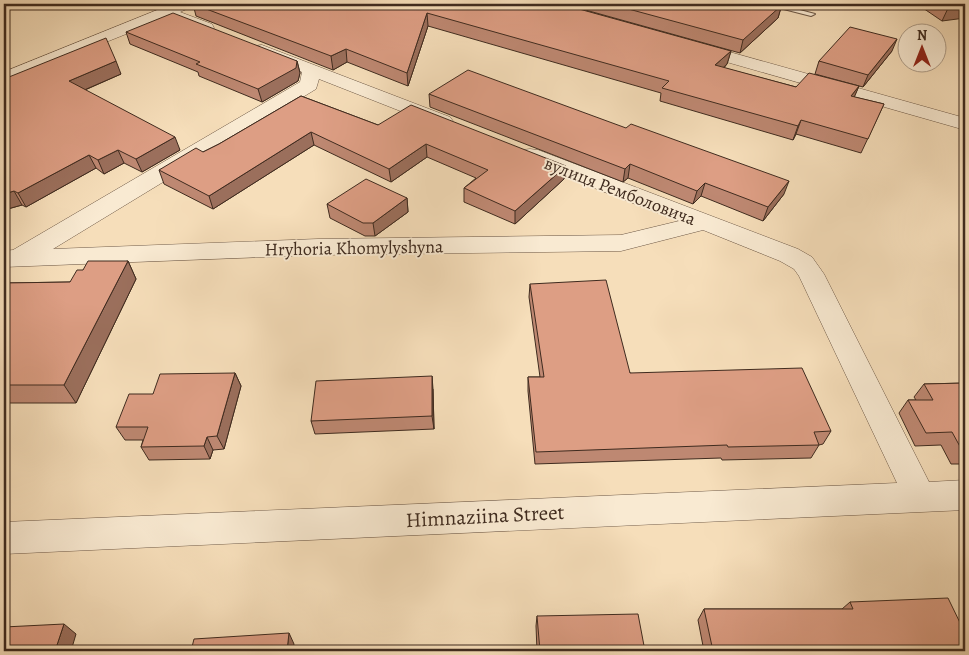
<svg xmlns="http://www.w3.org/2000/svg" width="969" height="655" viewBox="0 0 969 655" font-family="Alegreya,serif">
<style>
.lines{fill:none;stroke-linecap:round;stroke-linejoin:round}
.lane-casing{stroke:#6d5846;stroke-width:2}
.street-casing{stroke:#6d5846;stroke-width:1}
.lane{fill:#f9ead2;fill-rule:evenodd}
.street{fill:#f9ead2;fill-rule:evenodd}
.wall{fill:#be8872;stroke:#3f2b1f}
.shaded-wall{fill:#9b6f5c;stroke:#3f2b1f}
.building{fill:#dd9e84;stroke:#3f2b1f}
.labels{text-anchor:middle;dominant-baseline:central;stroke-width:4;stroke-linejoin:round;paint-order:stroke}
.street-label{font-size:18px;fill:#3f2b1f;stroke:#f9ead2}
.near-street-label{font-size:21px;fill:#3f2b1f;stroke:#f9ead2}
</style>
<rect width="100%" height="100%" fill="#f6deba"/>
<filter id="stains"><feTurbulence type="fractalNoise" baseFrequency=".004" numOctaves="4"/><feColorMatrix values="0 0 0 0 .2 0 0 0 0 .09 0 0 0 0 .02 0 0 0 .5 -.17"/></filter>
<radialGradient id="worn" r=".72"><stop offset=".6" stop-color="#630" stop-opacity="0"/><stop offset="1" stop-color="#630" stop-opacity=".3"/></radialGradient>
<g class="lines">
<!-- lane casing -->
<g class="lane-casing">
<path id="lane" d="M 764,4 L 777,4 L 815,14 L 811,16 Z"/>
</g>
<!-- street casing -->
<g class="street-casing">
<g id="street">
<path d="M 172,4 L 190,4 L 189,8 L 180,12 L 212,24 L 214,28 L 212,32 L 206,33 L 166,18 L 4,83 L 4,72 Z"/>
<path d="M 694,42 L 965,118 L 965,130 L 688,51 L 685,47 L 688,43 Z"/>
<path d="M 262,45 L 450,117 L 453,121 L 450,125 L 443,127 L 436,125 L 319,79 L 316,89 L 53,249 L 318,239 L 621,235 L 679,221 L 522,160 L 519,155 L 522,150 L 530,149 L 538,150 L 798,249 L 812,257 L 824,274 L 929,482 L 965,480 L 965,510 L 4,554 L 4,522 L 897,483 L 799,276 L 794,269 L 780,261 L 703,230 L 621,251 L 318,255 L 4,267 L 4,251 L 13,250 L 300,82 L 302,72 L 256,54 L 253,50 L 256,46 Z"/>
</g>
</g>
<!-- lane -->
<use href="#lane" class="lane"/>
<!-- street -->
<use href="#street" class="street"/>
</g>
<!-- wall -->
<g class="wall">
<path d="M 193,4 L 561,4 L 731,51 L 727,64 L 724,68 L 796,87 L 859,86 L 854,97 L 884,104 L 861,153 L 796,134 L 793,140 L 660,101 L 661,93 L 428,26 L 408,86 L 347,62 L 333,70 L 196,16 Z"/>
<path d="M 564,4 L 782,4 L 778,18 L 740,53 Z"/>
<path d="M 917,4 L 965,4 L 942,21 Z"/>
<path d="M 126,32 L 297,61 L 300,73 L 298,81 L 262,102 L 199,76 L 198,72 L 130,44 Z"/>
<path d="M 892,51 L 863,87 L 815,74 L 819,61 Z"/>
<path d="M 121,74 L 85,90 L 180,150 L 142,172 L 124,163 L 104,174 L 96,168 L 26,207 L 22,205 L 4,210 L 4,79 Z"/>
<path d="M 429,94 L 784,194 L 763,221 L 701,196 L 693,204 L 628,178 L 623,182 L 430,107 Z"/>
<path d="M 301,96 L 378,125 L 566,166 L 564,179 L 515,224 L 464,202 L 464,188 L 476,178 L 427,157 L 391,182 L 314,145 L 213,209 L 164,184 L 159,170 L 203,152 L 219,144 Z"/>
<path d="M 407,198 L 408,212 L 375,236 L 365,236 L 330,218 L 327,204 Z"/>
<path d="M 128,261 L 136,279 L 76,403 L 4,403 L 4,283 L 70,282 L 83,270 Z"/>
<path d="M 530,284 L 630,373 L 831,431 L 823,444 L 819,445 L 811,458 L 722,460 L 721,458 L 535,464 L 528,391 L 528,377 L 540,377 L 529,297 Z"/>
<path d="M 235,373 L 241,386 L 224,449 L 213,450 L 210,459 L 149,460 L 141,447 L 143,440 L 125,440 L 116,427 L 153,394 Z"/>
<path d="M 965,383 L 965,464 L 951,464 L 941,445 L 915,446 L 899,413 L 908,400 L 916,400 L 914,397 L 924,384 Z"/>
<path d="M 433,389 L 434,429 L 315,434 L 311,421 Z"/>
<path d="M 850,602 L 965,651 L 704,651 L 698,620 L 704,609 L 842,609 Z"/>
<path d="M 537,616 L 645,651 L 537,651 L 536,626 Z"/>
</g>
<!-- shaded-wall -->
<g class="shaded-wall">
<path d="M 779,4 L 782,4 L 778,18 L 740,53 L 743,40 Z"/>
<path d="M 950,4 L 965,4 L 965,18 L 942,21 Z"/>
<path d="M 427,13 L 428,26 L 408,86 L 407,73 Z"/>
<path d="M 897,39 L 892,51 L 863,87 L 868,75 Z"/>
<path d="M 346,49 L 347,62 L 333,70 L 331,56 Z"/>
<path d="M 731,51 L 727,64 L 712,78 L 715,65 Z"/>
<path d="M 116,61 L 121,74 L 75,94 L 69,81 Z"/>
<path d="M 297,61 L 300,73 L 298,81 L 262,102 L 258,89 Z"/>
<path d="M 859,86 L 853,100 L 851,96 Z"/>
<path d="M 801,120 L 796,134 L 793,140 L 798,126 Z"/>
<path d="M 311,132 L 314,145 L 213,209 L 209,196 Z"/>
<path d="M 175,137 L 180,150 L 142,172 L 136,159 Z"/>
<path d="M 426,144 L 427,157 L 391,182 L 389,169 Z"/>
<path d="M 118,150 L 124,163 L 104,174 L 98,160 Z"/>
<path d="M 89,155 L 96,168 L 26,207 L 18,193 Z"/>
<path d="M 630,164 L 628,178 L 623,182 L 625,169 Z"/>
<path d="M 566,166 L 564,179 L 515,224 L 515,211 Z"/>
<path d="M 789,181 L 784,194 L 763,221 L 768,207 Z"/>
<path d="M 705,183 L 701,196 L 693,204 L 697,191 Z"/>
<path d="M 14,191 L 22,205 L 4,210 L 4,194 Z"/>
<path d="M 407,198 L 408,212 L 375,236 L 373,223 Z"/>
<path d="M 128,261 L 136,279 L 76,403 L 64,385 Z"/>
<path d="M 235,373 L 241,386 L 224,449 L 217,436 Z"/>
<path d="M 432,376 L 433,389 L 434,429 L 432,416 Z"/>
<path d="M 207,437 L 213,450 L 210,459 L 204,446 Z"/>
<path d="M 64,624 L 76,634 L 71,651 L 55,651 Z"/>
<path d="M 289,633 L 294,644 L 293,651 L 287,651 Z"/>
</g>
<!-- building -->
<g class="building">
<path d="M 193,4 L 561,4 L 731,51 L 715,65 L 796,87 L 809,73 L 859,86 L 851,96 L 884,104 L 868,139 L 801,120 L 798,126 L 662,88 L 669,81 L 427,13 L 407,73 L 346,49 L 331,56 Z"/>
<path d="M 610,4 L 779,4 L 778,4 L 782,5 L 743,40 Z"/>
<path d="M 173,13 L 297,61 L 296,68 L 258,89 L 196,64 L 200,62 L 126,32 Z"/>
<path d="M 850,27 L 897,39 L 868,75 L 819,61 Z"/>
<path d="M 106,38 L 116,61 L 69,81 L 175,137 L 136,159 L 118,150 L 98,160 L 89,155 L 18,193 L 14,191 L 4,194 L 4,79 Z"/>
<path d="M 468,70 L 626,128 L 631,124 L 789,181 L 768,207 L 705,183 L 697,191 L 630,164 L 625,169 L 429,94 Z"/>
<path d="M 301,96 L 378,125 L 411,105 L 566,166 L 515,211 L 464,188 L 488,170 L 426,144 L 389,169 L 311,132 L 209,196 L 159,170 L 196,148 L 203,152 L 219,144 Z"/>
<path d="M 366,179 L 407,198 L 373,223 L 363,223 L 327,204 Z"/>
<path d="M 88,261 L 128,261 L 64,385 L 4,385 L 4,283 L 70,282 L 77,270 L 83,270 Z"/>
<path d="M 606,280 L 630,373 L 802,368 L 831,431 L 814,432 L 819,445 L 728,447 L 727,445 L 536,452 L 528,377 L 544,377 L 530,284 Z"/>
<path d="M 235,373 L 217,436 L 207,437 L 204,446 L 141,447 L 148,427 L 116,427 L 129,394 L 153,394 L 160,374 Z"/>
<path d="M 432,376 L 432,416 L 311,421 L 316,381 Z"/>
<path d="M 965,383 L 965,452 L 963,452 L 952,432 L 926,433 L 908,400 L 933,400 L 924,384 Z"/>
<path d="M 948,598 L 965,633 L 965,651 L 713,651 L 704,609 L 853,609 L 850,602 Z"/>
<path d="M 638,614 L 645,651 L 540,651 L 537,616 Z"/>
<path d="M 64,624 L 55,651 L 4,651 L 4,627 Z"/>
<path d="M 289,633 L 287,651 L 191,651 L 194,639 Z"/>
</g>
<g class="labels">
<!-- street labels -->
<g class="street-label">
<text transform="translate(620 191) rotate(21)">вулиця Ремболовича</text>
<text transform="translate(354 248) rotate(-1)">Hryhoria Khomylyshyna</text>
</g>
<!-- near-street labels -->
<g class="near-street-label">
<text transform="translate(485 516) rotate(-3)">Himnaziina Street</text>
</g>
</g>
<!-- margin -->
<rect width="969" height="655" fill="none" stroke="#f6deba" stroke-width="20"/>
<rect x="5" y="5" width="959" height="645" fill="none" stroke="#3f2b1f" stroke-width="2.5"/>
<rect x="10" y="10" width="949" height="635" fill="none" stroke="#3f2b1f"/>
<!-- north arrow -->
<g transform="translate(922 48)"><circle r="24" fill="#f9ead2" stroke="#af9e8a"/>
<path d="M0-4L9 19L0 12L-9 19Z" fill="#8f2418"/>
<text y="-8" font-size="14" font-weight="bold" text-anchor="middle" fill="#3f2b1f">N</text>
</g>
<rect width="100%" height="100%" filter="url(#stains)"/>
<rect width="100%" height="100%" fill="url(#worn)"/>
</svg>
